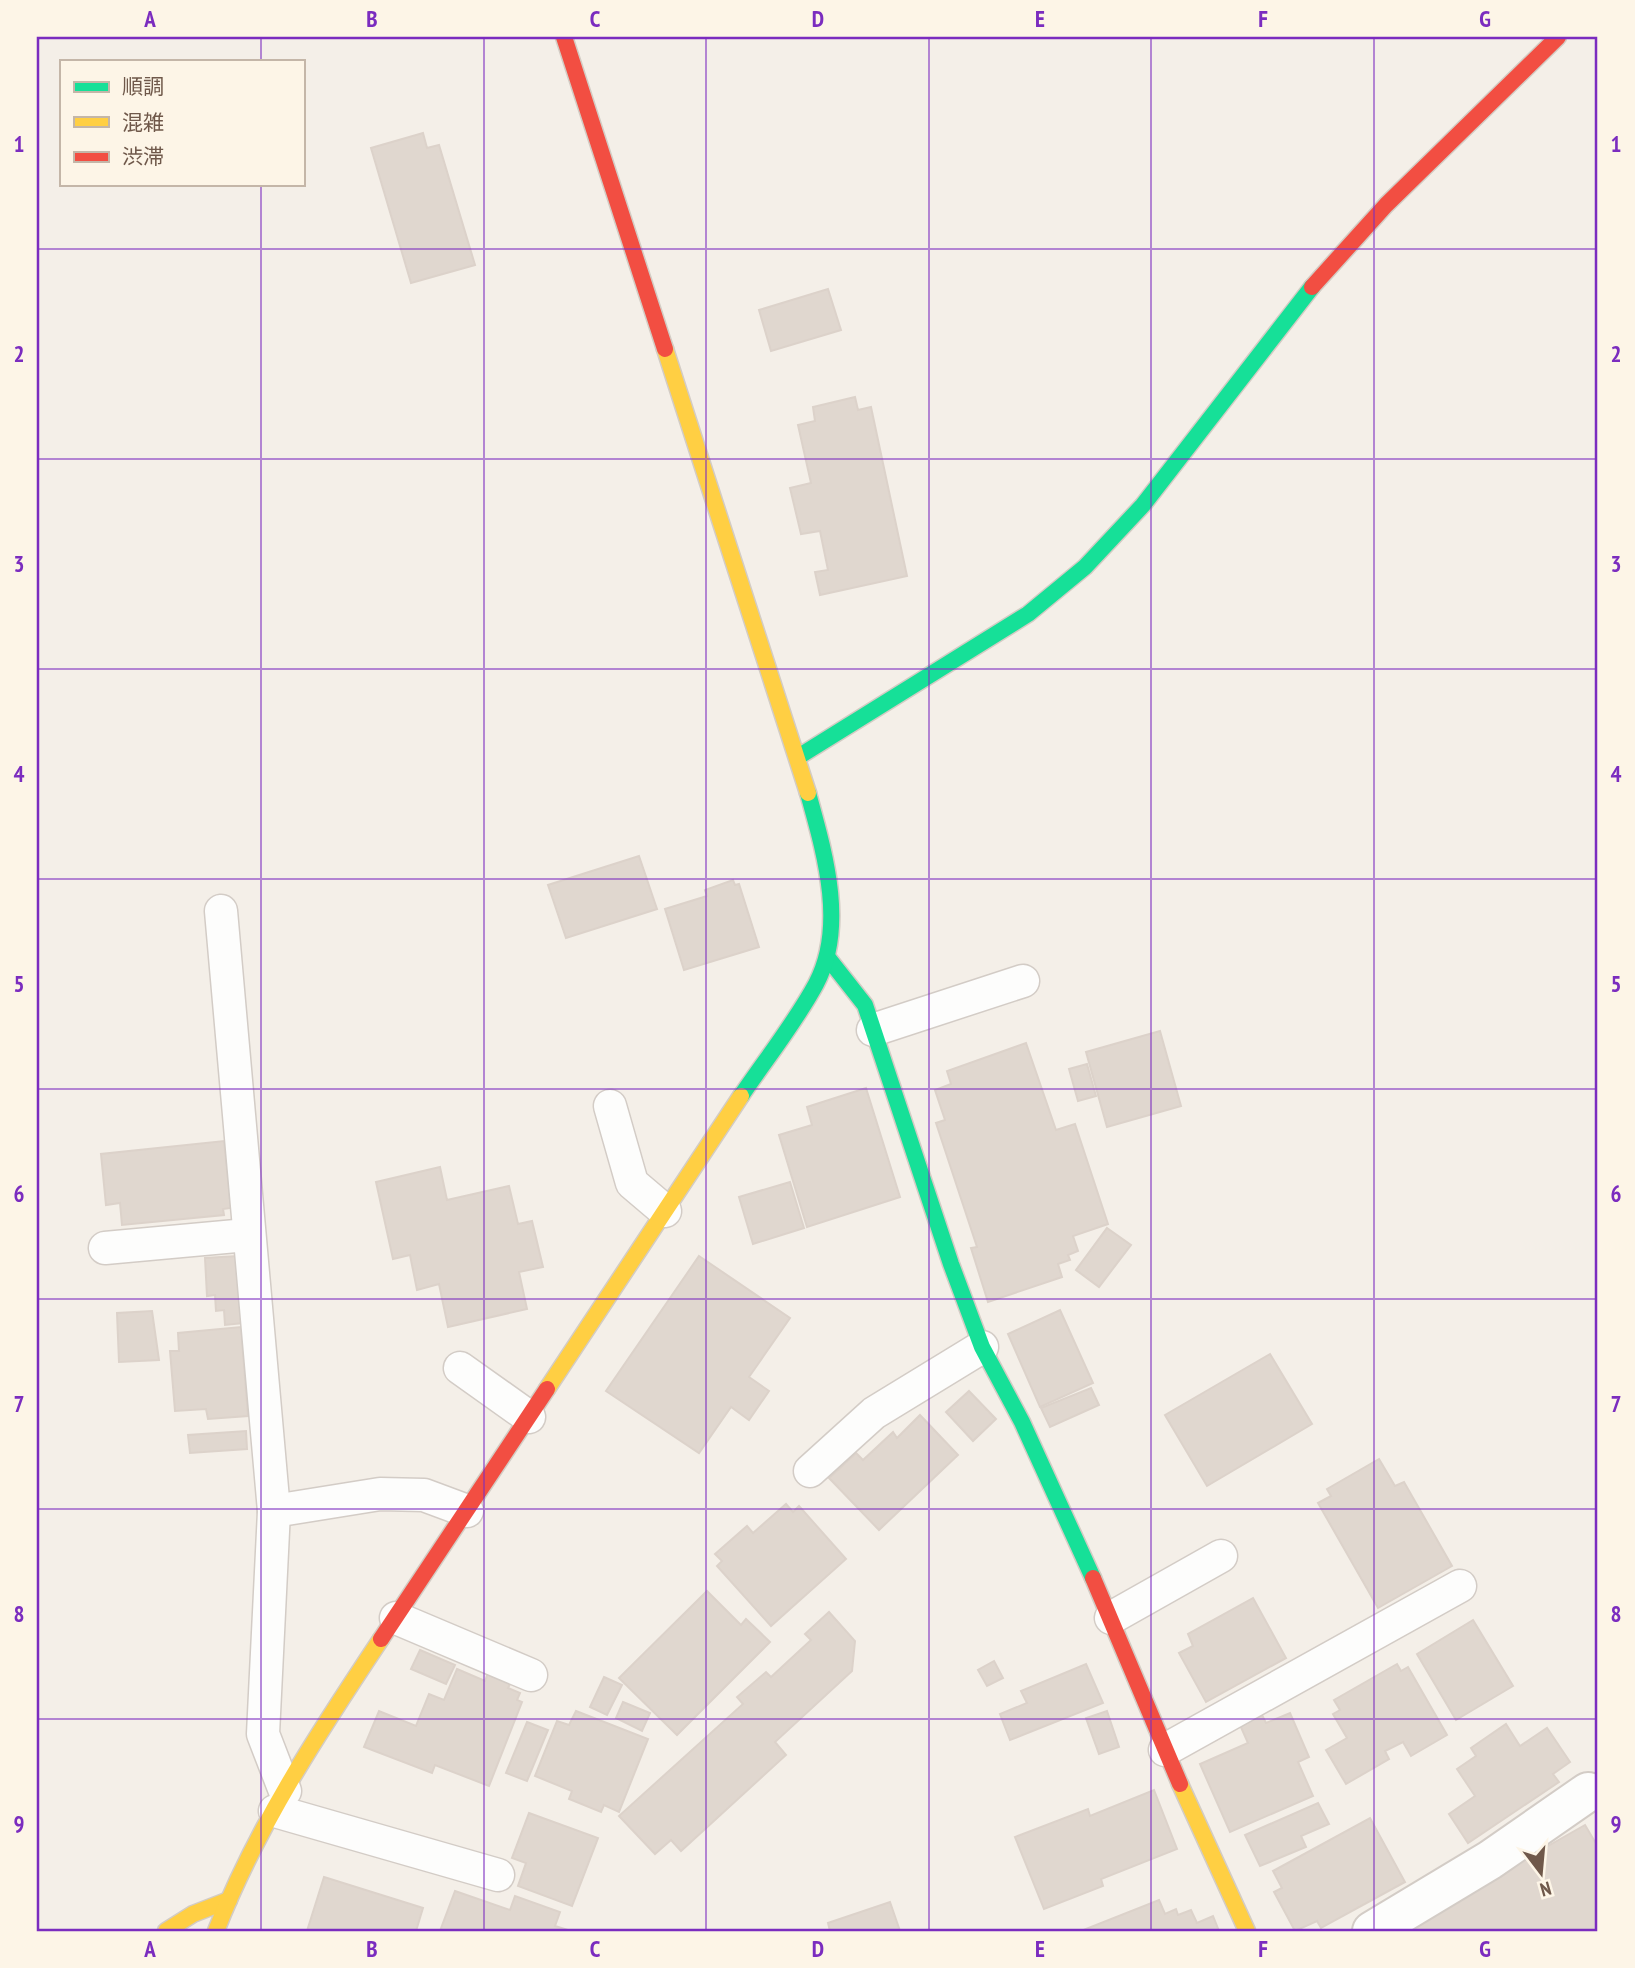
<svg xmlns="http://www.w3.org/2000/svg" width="1635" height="1968" viewBox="0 0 1635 1968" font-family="'PT Sans Narrow','Noto Sans JP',sans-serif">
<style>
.building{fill:#e0d7cf;stroke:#dcd2ca;stroke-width:2}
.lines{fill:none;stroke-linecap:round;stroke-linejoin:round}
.lane-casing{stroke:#d3ccc6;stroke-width:35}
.street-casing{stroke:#d3ccc6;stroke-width:42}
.fast-casing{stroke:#d3ccc4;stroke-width:19}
.slow-casing{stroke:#d3ccc4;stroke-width:19}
.jam-casing{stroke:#d3ccc4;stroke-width:19}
.lane{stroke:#fdfdfc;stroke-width:32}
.street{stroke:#fdfdfc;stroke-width:38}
.fast{stroke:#16e098;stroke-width:16}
.slow{stroke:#ffcf43;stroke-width:16}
.jam{stroke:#f24e42;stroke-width:16}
.grid{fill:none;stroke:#7b2cbf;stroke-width:2;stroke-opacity:0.55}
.neatline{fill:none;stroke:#7b2cbf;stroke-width:2.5}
.grid-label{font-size:23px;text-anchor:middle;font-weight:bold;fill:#7b2cbf}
</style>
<rect width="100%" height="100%" fill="#f4efe8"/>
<!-- building -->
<g class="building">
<path d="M 423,133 L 427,148 L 439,145 L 475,265 L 411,283 L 371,148 Z"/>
<path d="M 828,289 L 841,330 L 771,351 L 759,310 Z"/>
<path d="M 855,397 L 858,410 L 871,407 L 907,576 L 820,595 L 815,572 L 828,570 L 820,531 L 801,534 L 790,488 L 811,483 L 798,425 L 815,421 L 813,407 Z"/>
<path d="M 639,856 L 657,909 L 566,938 L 548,885 Z"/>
<path d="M 733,880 L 735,885 L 739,884 L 759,947 L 684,970 L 665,909 L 707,896 L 705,890 Z"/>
<path d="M 1160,1031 L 1181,1106 L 1107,1127 L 1086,1052 Z"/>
<path d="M 1026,1043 L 1056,1130 L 1075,1124 L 1108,1224 L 1073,1236 L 1078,1251 L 1068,1255 L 1070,1260 L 1058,1264 L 1062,1277 L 988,1302 L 971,1248 L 977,1247 L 936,1123 L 945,1120 L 935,1090 L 951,1084 L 947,1071 Z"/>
<path d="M 1087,1064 L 1096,1096 L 1078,1101 L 1069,1069 Z"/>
<path d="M 866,1088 L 900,1197 L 807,1227 L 779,1135 L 812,1125 L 807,1107 Z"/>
<path d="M 224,1141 L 231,1208 L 223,1209 L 224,1215 L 122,1225 L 120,1203 L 106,1205 L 101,1154 Z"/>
<path d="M 440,1167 L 447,1200 L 509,1186 L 518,1224 L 532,1221 L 543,1267 L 519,1272 L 527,1309 L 448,1327 L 439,1284 L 417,1290 L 410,1255 L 393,1259 L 376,1182 Z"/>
<path d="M 790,1182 L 804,1228 L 753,1244 L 739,1197 Z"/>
<path d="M 1107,1228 L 1131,1245 L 1099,1287 L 1076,1270 Z"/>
<path d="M 238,1256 L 243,1323 L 225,1325 L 224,1310 L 216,1311 L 215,1295 L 207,1296 L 205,1258 Z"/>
<path d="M 699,1256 L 790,1318 L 749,1377 L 769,1391 L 749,1420 L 731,1407 L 699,1453 L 606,1391 Z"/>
<path d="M 1060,1310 L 1093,1383 L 1040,1407 L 1008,1334 Z"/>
<path d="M 152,1311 L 159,1360 L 119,1362 L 117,1313 Z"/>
<path d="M 241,1327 L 248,1416 L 208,1419 L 206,1409 L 175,1411 L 170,1351 L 179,1351 L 178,1333 Z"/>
<path d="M 1270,1354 L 1312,1424 L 1207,1486 L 1165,1415 Z"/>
<path d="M 1091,1388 L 1099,1405 L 1050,1427 L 1041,1408 Z"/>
<path d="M 969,1391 L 996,1419 L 973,1441 L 946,1412 Z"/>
<path d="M 920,1415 L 958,1455 L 879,1530 L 829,1478 L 856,1453 L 863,1460 L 893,1432 L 897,1438 Z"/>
<path d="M 246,1431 L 247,1449 L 190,1453 L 188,1435 Z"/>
<path d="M 1379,1459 L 1395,1486 L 1404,1482 L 1452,1566 L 1378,1608 L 1318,1503 L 1331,1496 L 1327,1489 Z"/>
<path d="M 786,1504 L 793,1512 L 799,1506 L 846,1559 L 771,1626 L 717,1566 L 722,1561 L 715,1554 L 747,1526 L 753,1533 Z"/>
<path d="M 707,1591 L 741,1625 L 746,1619 L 770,1642 L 677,1735 L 619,1678 Z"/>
<path d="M 1253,1598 L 1286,1658 L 1206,1702 L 1179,1653 L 1193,1646 L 1188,1634 Z"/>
<path d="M 829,1612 L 855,1641 L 852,1671 L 775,1742 L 786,1755 L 681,1851 L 671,1840 L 655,1854 L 619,1816 L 743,1704 L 737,1697 L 766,1672 L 771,1677 L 811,1640 L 805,1634 Z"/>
<path d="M 1473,1620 L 1513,1686 L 1456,1720 L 1417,1654 Z"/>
<path d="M 420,1650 L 455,1665 L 446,1684 L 411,1669 Z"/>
<path d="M 994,1661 L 1003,1678 L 987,1686 L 978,1670 Z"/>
<path d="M 1086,1664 L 1103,1703 L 1010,1740 L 1000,1714 L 1027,1703 L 1021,1691 Z"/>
<path d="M 1397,1664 L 1401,1671 L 1408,1667 L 1447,1735 L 1411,1756 L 1403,1742 L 1385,1751 L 1389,1759 L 1346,1784 L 1326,1750 L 1347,1738 L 1333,1714 L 1340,1710 L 1334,1700 Z"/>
<path d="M 457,1669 L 485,1681 L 488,1673 L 511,1682 L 508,1688 L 520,1693 L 517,1700 L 522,1702 L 489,1786 L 435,1765 L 432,1773 L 364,1747 L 379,1711 L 416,1726 L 429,1694 L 444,1700 Z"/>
<path d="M 604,1677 L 622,1685 L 607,1715 L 590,1707 Z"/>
<path d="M 623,1702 L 650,1713 L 642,1731 L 616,1718 Z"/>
<path d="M 576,1711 L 648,1739 L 619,1812 L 604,1805 L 601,1812 L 569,1799 L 572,1791 L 535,1776 L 557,1721 L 569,1725 Z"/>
<path d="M 1107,1711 L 1119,1747 L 1099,1754 L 1086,1718 Z"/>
<path d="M 1290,1713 L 1309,1757 L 1298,1762 L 1313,1796 L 1230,1832 L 1200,1764 L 1248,1743 L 1240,1725 L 1262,1715 L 1266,1723 Z"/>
<path d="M 527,1722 L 548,1730 L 527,1781 L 506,1773 Z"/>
<path d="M 1506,1724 L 1520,1746 L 1547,1728 L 1570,1762 L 1553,1774 L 1559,1782 L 1468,1843 L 1449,1814 L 1475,1796 L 1457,1769 L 1476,1756 L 1471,1748 Z"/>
<path d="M 1154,1790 L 1177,1849 L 1101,1879 L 1103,1886 L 1044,1909 L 1015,1837 L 1088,1809 L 1090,1816 Z"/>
<path d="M 1318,1803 L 1329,1824 L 1301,1836 L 1306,1847 L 1260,1866 L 1245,1835 Z"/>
<path d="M 529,1813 L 598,1838 L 572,1906 L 518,1886 L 526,1863 L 512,1858 Z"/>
<path d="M 1370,1818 L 1405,1882 L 1321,1928 L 1317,1921 L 1295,1931 L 1274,1892 L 1282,1888 L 1273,1871 Z"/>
<path d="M 1585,1825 L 1598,1847 L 1598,1931 L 1398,1931 Z"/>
<path d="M 324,1877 L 423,1908 L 416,1931 L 307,1931 Z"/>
<path d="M 455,1891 L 510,1910 L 515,1896 L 560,1912 L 555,1926 L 571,1931 L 440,1931 Z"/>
<path d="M 1159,1900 L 1165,1914 L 1176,1909 L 1178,1915 L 1191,1910 L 1197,1923 L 1213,1916 L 1219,1931 L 1081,1931 Z"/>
<path d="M 890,1902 L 900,1931 L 830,1931 L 828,1923 Z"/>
</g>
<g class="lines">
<!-- lane casing -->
<g class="lane-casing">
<g id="lane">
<path d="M 221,911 L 274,1511 L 263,1734 L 285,1791"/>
<path d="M 873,1030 L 1023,981"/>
<path d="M 610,1106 L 632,1183 L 665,1211"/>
<path d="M 105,1248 L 247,1235"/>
<path d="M 460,1368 L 529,1417"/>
<path d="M 810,1471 L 874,1413 L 982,1347"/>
<path d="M 274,1511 L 380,1494 L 424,1495 L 467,1511"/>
<path d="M 396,1618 L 531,1675"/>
<path d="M 1111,1618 L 1221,1556"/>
<path d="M 1165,1750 L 1460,1586"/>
<path d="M 275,1811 L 498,1875"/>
</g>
</g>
<!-- street casing -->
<g class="street-casing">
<path id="street" d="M 1372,1931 L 1490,1860 L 1588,1792"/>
</g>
<!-- fast casing -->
<g class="fast-casing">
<g id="fast">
<path d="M 798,757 L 1028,614 L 1085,567 L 1143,505 L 1312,287"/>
<path d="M 828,958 L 865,1005 L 951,1264 L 982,1347 L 1022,1422 L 1093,1578"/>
<path d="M 741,1096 C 766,1059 795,1023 816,984 C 847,926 824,851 808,793"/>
</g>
</g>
<!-- slow casing -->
<g class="slow-casing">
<g id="slow">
<path d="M 665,349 L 808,793"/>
<path d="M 547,1389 L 741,1096"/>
<path d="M 1180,1784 L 1247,1931"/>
<path d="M 166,1931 L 193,1914 L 229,1900"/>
<path d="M 216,1931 C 257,1826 319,1732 381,1639"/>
</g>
</g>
<!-- jam casing -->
<g class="jam-casing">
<g id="jam">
<path d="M 564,37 L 665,349"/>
<path d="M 1312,287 L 1386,205 L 1558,37"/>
<path d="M 1093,1578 L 1180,1784"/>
<path d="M 381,1639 L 547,1389"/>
</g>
</g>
<!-- lane -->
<use href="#lane" class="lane"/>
<!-- street -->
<use href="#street" class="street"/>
<!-- fast -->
<use href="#fast" class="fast"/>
<!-- slow -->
<use href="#slow" class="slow"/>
<!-- jam -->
<use href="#jam" class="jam"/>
</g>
<!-- grid -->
<path class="grid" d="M 261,37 L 261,61M 484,37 L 484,1931M 706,37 L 706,1931M 929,37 L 929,1931M 1151,37 L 1151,1931M 1374,37 L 1374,1931M 261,184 L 261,1931M 37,249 L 1598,249M 37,459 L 1598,459M 37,669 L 1598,669M 37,879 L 1598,879M 37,1089 L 1598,1089M 37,1299 L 1598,1299M 37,1509 L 1598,1509M 37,1719 L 1598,1719"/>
<!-- border -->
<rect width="1635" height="1968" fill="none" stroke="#fdf5e7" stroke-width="77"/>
<!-- legend -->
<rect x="60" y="60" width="245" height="126" fill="#fdf5e7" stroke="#c4b6a8" stroke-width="2"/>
<rect x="74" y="82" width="35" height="10" fill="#16e098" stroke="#c4b6a8" stroke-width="2"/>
<text x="122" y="94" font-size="21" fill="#6f584a">順調</text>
<rect x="74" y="117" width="35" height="10" fill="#ffcf43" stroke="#c4b6a8" stroke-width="2"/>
<text x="122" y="130" font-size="21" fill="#6f584a">混雑</text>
<rect x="74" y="152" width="35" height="10" fill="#f24e42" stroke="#c4b6a8" stroke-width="2"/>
<text x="122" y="164" font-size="21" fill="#6f584a">渋滞</text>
<!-- north arrow -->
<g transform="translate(1541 1873) rotate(164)" stroke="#fdf5e7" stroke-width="5" paint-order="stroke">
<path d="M0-5L12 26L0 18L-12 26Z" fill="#6f584a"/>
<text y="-10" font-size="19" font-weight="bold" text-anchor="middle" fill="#6f584a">N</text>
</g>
<rect x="38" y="38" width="1558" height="1892" class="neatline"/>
<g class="grid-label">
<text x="150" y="27">A</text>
<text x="372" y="27">B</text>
<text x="595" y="27">C</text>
<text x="818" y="27">D</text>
<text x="1040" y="27">E</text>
<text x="1263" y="27">F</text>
<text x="1485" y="27">G</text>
<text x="19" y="152">1</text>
<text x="1616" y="152">1</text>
<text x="19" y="362">2</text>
<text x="1616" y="362">2</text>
<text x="19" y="572">3</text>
<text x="1616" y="572">3</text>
<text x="19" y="782">4</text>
<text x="1616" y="782">4</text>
<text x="19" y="992">5</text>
<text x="1616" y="992">5</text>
<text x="19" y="1202">6</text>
<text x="1616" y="1202">6</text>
<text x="19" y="1412">7</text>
<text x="1616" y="1412">7</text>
<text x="19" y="1622">8</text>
<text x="1616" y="1622">8</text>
<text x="19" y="1832">9</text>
<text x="1616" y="1832">9</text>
<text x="150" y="1957">A</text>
<text x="372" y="1957">B</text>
<text x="595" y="1957">C</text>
<text x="818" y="1957">D</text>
<text x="1040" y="1957">E</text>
<text x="1263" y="1957">F</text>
<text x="1485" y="1957">G</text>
</g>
</svg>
